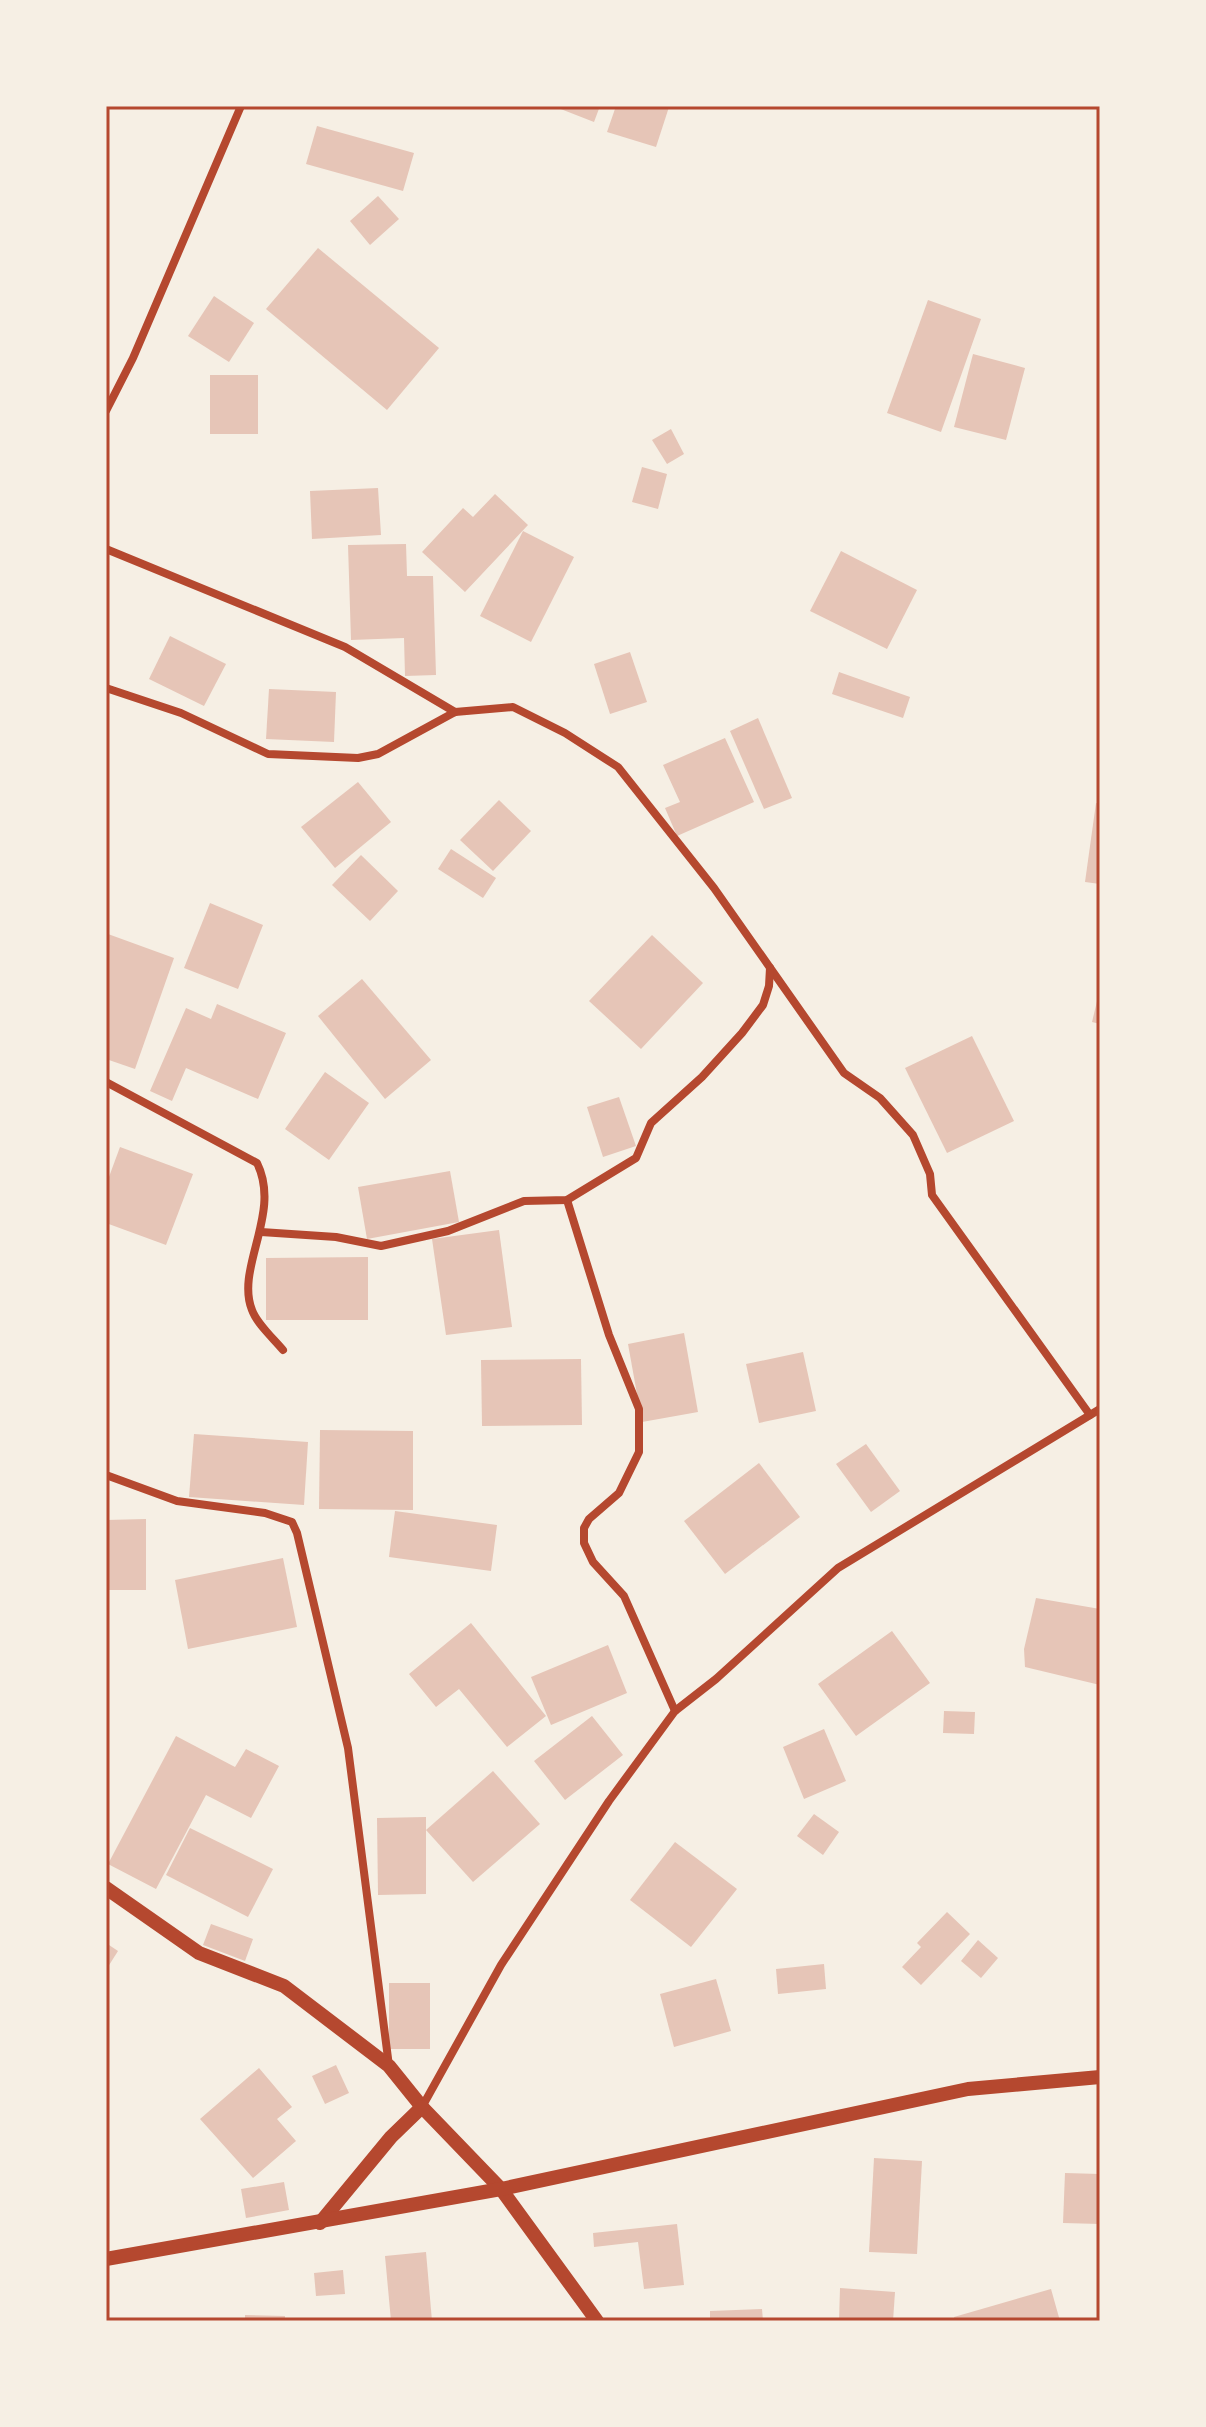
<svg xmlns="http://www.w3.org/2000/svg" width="1206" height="2427" viewBox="0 0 1206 2427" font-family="Helvetica,sans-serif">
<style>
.building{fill:#e6c5b7}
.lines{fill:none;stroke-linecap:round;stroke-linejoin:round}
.minor{stroke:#b5482f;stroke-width:8}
.tertiary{stroke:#b5482f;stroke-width:14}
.neatline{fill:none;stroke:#b5482f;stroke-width:3}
</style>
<rect width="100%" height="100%" fill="#f6efe4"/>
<!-- building -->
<g class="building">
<path d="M 553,106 L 600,106 L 594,122 Z"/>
<path d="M 616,106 L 669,107 L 656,147 L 607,132 Z"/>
<path d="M 317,126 L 414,153 L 403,191 L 306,164 Z"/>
<path d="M 378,196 L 399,219 L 370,245 L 350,221 Z"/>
<path d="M 318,248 L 439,348 L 387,410 L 266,309 Z"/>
<path d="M 214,296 L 254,323 L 229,362 L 188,336 Z"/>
<path d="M 928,300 L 981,319 L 941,432 L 887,413 Z"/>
<path d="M 973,354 L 1025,368 L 1006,440 L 954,427 Z"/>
<rect x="210" y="375" width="48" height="59"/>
<path d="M 671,429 L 684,454 L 667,464 L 652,440 Z"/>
<path d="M 642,467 L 667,474 L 658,509 L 632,502 Z"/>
<path d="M 378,488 L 381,535 L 312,539 L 310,491 Z"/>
<path d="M 495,494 L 528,525 L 465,592 L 422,552 L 463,508 L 473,517 Z"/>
<path d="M 523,531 L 574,557 L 531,642 L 480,616 Z"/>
<path d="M 406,544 L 407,576 L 433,576 L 436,675 L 405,676 L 404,638 L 351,640 L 348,545 Z"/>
<path d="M 841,551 L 917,590 L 887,649 L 810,611 Z"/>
<path d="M 170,636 L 226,664 L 204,706 L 149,679 Z"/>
<path d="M 630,652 L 647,702 L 610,714 L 594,664 Z"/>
<path d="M 839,672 L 910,697 L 903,718 L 832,694 Z"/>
<path d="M 269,689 L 336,692 L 334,742 L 266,739 Z"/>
<path d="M 758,718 L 792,798 L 764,809 L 730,731 Z"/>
<path d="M 725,738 L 754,802 L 677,836 L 665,808 L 680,802 L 663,765 Z"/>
<path d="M 358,782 L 391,822 L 335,868 L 301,827 Z"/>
<path d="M 499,800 L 531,831 L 493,871 L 460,840 Z"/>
<path d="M 1096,803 L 1100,804 L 1100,884 L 1085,882 Z"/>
<path d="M 451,849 L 496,878 L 483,898 L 438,869 Z"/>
<path d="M 361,855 L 398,891 L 370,921 L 332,885 Z"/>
<path d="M 210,903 L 263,925 L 238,989 L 184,968 Z"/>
<path d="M 108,934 L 174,958 L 135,1069 L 106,1059 Z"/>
<path d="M 652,935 L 703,983 L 641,1049 L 589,1001 Z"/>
<path d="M 362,979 L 431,1060 L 385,1099 L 318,1016 Z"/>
<path d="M 1099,993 L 1100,993 L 1100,1024 L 1092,1022 Z"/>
<path d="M 217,1004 L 286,1033 L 258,1099 L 186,1068 L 172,1101 L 150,1091 L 186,1008 L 211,1019 Z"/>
<path d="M 972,1036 L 1014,1121 L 947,1153 L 905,1068 Z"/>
<path d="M 325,1072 L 369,1103 L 329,1160 L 285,1129 Z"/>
<path d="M 619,1097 L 636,1146 L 603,1157 L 587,1107 Z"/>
<path d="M 120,1147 L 193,1174 L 166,1245 L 106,1223 L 106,1185 Z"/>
<path d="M 450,1171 L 459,1222 L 367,1239 L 358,1187 Z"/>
<path d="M 499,1230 L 512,1327 L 446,1335 L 432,1239 Z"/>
<path d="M 368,1257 L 368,1320 L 266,1320 L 266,1258 Z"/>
<path d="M 684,1333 L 698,1412 L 642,1422 L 628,1344 Z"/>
<path d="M 803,1352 L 816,1411 L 759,1423 L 746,1364 Z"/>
<path d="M 581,1359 L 582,1425 L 482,1426 L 481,1360 Z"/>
<path d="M 320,1430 L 413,1431 L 413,1510 L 319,1509 Z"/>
<path d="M 194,1434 L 308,1442 L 304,1505 L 189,1497 Z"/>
<path d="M 866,1444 L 900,1491 L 871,1512 L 836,1464 Z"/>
<path d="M 759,1463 L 800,1517 L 725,1574 L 684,1521 Z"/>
<path d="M 395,1511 L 497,1525 L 491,1571 L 389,1557 Z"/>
<path d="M 146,1519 L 146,1590 L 106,1590 L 106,1520 Z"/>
<path d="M 283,1558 L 297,1627 L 188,1649 L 175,1580 Z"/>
<path d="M 1036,1598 L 1100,1609 L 1100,1685 L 1025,1667 L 1024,1649 Z"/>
<path d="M 471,1623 L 546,1716 L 507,1747 L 459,1689 L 436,1707 L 409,1674 Z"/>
<path d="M 892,1631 L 930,1683 L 856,1736 L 818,1684 Z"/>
<path d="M 608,1645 L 627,1693 L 551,1725 L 531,1677 Z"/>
<path d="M 944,1711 L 975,1712 L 974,1734 L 943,1733 Z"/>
<path d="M 592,1716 L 623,1755 L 565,1800 L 534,1761 Z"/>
<path d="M 824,1729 L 846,1781 L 804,1799 L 783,1747 Z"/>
<path d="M 176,1736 L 235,1767 L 246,1749 L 279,1766 L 251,1818 L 206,1795 L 156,1889 L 108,1864 Z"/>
<path d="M 493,1771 L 540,1824 L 473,1882 L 426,1830 Z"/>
<path d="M 814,1814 L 839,1832 L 823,1855 L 797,1836 Z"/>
<path d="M 426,1817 L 426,1894 L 378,1895 L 377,1818 Z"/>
<path d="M 190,1828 L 273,1869 L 248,1917 L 166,1875 Z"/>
<path d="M 675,1842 L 737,1889 L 691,1947 L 630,1900 Z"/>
<path d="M 947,1912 L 970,1934 L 921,1985 L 902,1967 L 921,1947 L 917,1943 Z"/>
<path d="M 211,1924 L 253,1939 L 245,1961 L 203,1945 Z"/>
<path d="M 978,1940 L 998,1958 L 981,1978 L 961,1961 Z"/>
<path d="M 106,1943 L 118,1951 L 106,1970 Z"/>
<path d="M 824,1964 L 826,1989 L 778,1994 L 776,1969 Z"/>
<path d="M 716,1979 L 731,2031 L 674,2047 L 660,1994 Z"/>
<rect x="389" y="1983" width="41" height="66"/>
<path d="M 336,2065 L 349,2093 L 325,2104 L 312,2076 Z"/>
<path d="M 259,2068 L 292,2107 L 277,2119 L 296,2141 L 253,2178 L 200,2119 Z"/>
<path d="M 874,2158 L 922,2161 L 917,2254 L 869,2252 Z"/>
<path d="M 1065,2173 L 1100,2174 L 1100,2224 L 1063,2223 Z"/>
<path d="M 284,2182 L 289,2210 L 246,2218 L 241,2189 Z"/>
<path d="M 677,2224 L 684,2285 L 644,2289 L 638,2242 L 594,2247 L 593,2233 Z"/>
<path d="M 426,2252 L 432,2321 L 391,2321 L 385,2256 Z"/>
<path d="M 343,2270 L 345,2294 L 316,2296 L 314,2273 Z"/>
<path d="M 840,2288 L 895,2292 L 893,2321 L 839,2321 Z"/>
<path d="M 1051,2289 L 1060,2321 L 955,2321 L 954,2317 Z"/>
<path d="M 762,2309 L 763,2321 L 710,2321 L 710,2311 Z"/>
<path d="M 245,2315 L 285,2316 L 285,2321 L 245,2321 Z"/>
</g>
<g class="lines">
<!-- minor -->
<g class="minor">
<path d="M 106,411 L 133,358 L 241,106"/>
<path d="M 106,549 L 345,647 L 455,712"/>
<path d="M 106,688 L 181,713 L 268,754 L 358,758 L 378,754 L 455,712 L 513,707 L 565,733 L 618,767 L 714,888 L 844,1073 L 880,1098 L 913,1135 L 930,1174 L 932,1195 L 1090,1415"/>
<path d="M 106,1082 L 257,1163 C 282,1213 235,1268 252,1310 C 257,1324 273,1338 283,1350"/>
<path d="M 567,1200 L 609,1335 L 639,1409 L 639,1452 L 619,1493 L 589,1519 L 584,1528 L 584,1543 L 593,1562 L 624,1596 L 675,1711"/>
<path d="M 261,1232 L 336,1237 L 381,1246 L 448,1231 L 524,1201 L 567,1200 L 636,1158 L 651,1123 L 702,1077 L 742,1033 L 763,1005 L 769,986 L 770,968"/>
<path d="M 106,1475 L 177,1501 L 265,1513 L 292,1522 L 297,1533 L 348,1748 L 389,2066"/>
<path d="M 422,2107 L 501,1965 L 609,1801 L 675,1711 L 716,1679 L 838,1568 L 1100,1409"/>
</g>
<!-- tertiary -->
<g class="tertiary">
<path d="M 106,1888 L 199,1953 L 284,1986 L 389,2066 L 422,2107 L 501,2189 L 597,2321"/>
<path d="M 320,2223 L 391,2137 L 422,2107"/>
<path d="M 106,2259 L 501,2189 L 968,2089 L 1100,2077"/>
</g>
</g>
<!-- border -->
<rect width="1206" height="2427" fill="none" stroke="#f6efe4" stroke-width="216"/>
<rect x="108" y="108" width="990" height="2211" class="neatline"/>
</svg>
